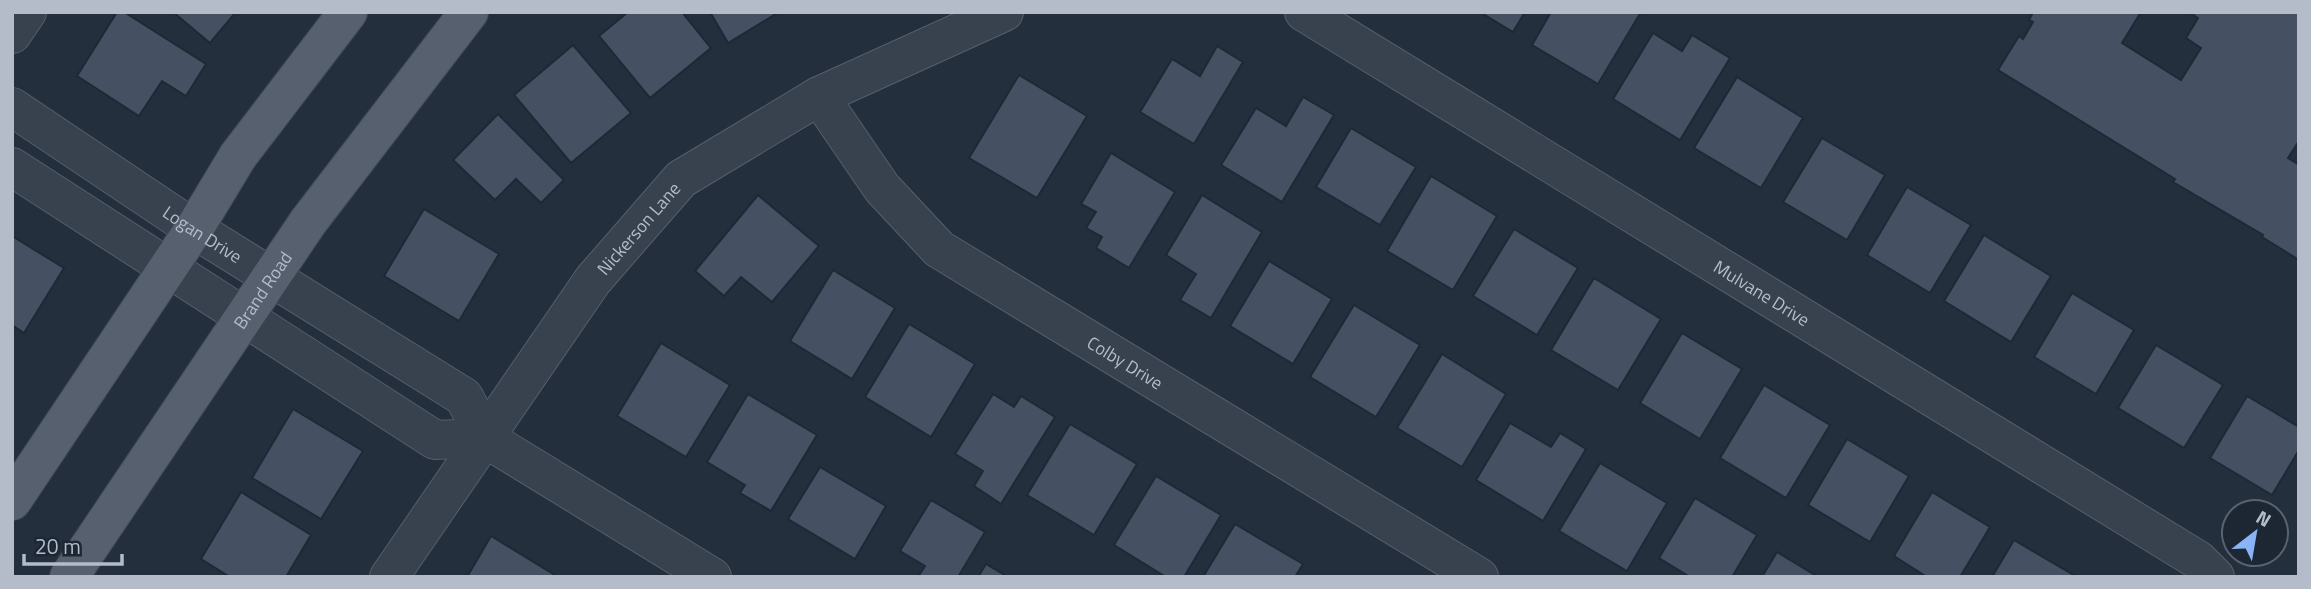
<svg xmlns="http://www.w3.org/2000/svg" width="2311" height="589" viewBox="0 0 2311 589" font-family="'Titillium Web',sans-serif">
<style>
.building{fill:#455162;stroke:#1f2835;stroke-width:2}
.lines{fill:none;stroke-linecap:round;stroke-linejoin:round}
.minor-casing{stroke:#565f6c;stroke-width:40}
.major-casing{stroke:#414a57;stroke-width:40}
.minor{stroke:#38414e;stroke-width:38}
.major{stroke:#56606e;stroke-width:38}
.labels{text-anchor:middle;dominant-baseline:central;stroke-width:5;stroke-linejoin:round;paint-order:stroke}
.street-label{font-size:18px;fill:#b4bcc9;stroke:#1d2633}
</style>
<rect width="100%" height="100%" fill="#242f3e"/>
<!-- building -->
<g class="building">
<path d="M 117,12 L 124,12 L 206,64 L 186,96 L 162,81 L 139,116 L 77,76 Z"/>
<path d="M 173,12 L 236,12 L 210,43 Z"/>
<path d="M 628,12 L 682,12 L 711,48 L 650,98 L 599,36 Z"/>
<path d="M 710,12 L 779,12 L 728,43 Z"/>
<path d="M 1480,12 L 1525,12 L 1513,32 Z"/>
<path d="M 1551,12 L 1641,12 L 1598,84 L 1532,45 Z"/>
<path d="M 2033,12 L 2141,12 L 2122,43 L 2181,80 L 2201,48 L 2186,38 L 2198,18 L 2189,12 L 2299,12 L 2299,141 L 2288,158 L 2299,165 L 2299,260 L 2262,237 L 2263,235 L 2173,182 L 2175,179 L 1998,70 L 2019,36 L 2023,39 L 2033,22 L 2029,20 Z"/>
<path d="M 1653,33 L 1682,51 L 1692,35 L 1730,58 L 1680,140 L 1613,99 Z"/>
<path d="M 573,45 L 631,113 L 571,163 L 514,95 Z"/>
<path d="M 1217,46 L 1243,62 L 1194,144 L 1140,112 L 1172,59 L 1200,76 Z"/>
<path d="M 1019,75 L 1087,116 L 1037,198 L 969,158 Z"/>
<path d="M 1737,77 L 1803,118 L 1761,188 L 1694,148 Z"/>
<path d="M 1303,97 L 1334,115 L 1282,202 L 1221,165 L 1256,108 L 1286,126 Z"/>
<path d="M 498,114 L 564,180 L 541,203 L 516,179 L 495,200 L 453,160 Z"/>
<path d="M 1351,128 L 1416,167 L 1380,225 L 1316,187 Z"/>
<path d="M 1822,138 L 1885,175 L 1847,240 L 1783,202 Z"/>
<path d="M 1111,153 L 1175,192 L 1129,268 L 1096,248 L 1102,237 L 1086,228 L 1096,212 L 1081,204 Z"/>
<path d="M 1431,176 L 1497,216 L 1453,290 L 1387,251 Z"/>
<path d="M 1907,187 L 1971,225 L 1930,293 L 1867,255 Z"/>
<path d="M 758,195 L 819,246 L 772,302 L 741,277 L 724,296 L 695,271 Z"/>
<path d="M 1202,195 L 1262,232 L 1211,318 L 1180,300 L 1196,274 L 1166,255 Z"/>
<path d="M 424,209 L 499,254 L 459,321 L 384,276 Z"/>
<path d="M 1514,229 L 1578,268 L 1537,335 L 1473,296 Z"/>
<path d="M 1984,235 L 2051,276 L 2011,342 L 1944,301 Z"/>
<path d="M 12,236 L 64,268 L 24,333 L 12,325 Z"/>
<path d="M 1269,261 L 1332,299 L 1293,364 L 1230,326 Z"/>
<path d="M 833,270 L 895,308 L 852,379 L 790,341 Z"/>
<path d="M 1594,278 L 1661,319 L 1618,390 L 1551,350 Z"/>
<path d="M 2072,293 L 2134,330 L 2096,394 L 2034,357 Z"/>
<path d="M 1354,305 L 1420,345 L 1376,417 L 1310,377 Z"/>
<path d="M 909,324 L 975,364 L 931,437 L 865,397 Z"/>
<path d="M 1682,333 L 1742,369 L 1700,439 L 1640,403 Z"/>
<path d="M 661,343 L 730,385 L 686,457 L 617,416 Z"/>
<path d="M 2156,345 L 2223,385 L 2184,448 L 2118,408 Z"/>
<path d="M 1442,354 L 1506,394 L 1462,467 L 1397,428 Z"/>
<path d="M 1764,385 L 1830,425 L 1786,498 L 1720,458 Z"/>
<path d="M 748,394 L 817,435 L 771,511 L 740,493 L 745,485 L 707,462 Z"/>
<path d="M 993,394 L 1014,407 L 1021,396 L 1055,417 L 1001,504 L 974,486 L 983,471 L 955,454 Z"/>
<path d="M 2247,396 L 2299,427 L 2299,450 L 2272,495 L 2210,458 Z"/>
<path d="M 293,409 L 363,451 L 321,519 L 252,478 Z"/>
<path d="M 1510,423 L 1551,447 L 1560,433 L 1586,449 L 1543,521 L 1476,480 Z"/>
<path d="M 1070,424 L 1137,464 L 1094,535 L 1027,495 Z"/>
<path d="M 1847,439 L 1909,476 L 1870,542 L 1808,505 Z"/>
<path d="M 1600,463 L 1667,503 L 1627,571 L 1559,531 Z"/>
<path d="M 820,467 L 886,506 L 855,559 L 788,519 Z"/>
<path d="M 1156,476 L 1221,515 L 1184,577 L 1166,577 L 1114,545 Z"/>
<path d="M 241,492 L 311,535 L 286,577 L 230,577 L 201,559 Z"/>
<path d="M 1932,492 L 1990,527 L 1960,577 L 1927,577 L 1894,556 Z"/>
<path d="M 1695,498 L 1757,535 L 1732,577 L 1690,577 L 1659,558 Z"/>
<path d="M 931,500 L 985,532 L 958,577 L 918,577 L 925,566 L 900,551 Z"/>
<path d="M 1235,524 L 1303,564 L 1295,577 L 1203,577 Z"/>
<path d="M 491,536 L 558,577 L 467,577 Z"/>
<path d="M 2014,540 L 2077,577 L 1992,577 Z"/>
<path d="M 1777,552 L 1818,577 L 1762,577 Z"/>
<path d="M 986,564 L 1008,577 L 978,577 Z"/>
</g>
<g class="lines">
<!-- minor casing -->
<g class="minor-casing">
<g id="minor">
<path id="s1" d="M 1304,12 L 2198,560 L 2215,577"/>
<path d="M 12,34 L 27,12"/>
<path id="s2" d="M 819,96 L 882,188 L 939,249 L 1479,577"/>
<path id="s3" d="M 12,107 L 194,229 L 464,397 L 485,438 L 712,577"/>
<path d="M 12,167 L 435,440 L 485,438"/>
<path id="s4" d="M 389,577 L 593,280 L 681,179 L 819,96 L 1004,12"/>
</g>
</g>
<!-- major casing -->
<g class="major-casing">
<g id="major">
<path d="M 12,501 L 194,229 L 238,156 L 348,12"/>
<path id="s5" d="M 69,577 L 308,222 L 469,12"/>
</g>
</g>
<!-- minor -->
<use href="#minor" class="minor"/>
<!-- major -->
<use href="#major" class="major"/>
</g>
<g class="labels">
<!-- street labels -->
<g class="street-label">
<text stroke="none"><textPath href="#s4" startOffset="429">Nickerson Lane</textPath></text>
<text stroke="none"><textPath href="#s3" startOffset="229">Logan Drive</textPath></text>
<text stroke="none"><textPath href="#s5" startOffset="346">Brand Road</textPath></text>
<text stroke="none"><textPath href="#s1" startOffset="537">Mulvane Drive</textPath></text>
<text stroke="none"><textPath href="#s2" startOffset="413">Colby Drive</textPath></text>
</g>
</g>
<!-- border -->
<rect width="2311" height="589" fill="none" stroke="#b4bcc9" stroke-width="28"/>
<!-- north arrow -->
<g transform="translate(2255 533) rotate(31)"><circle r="33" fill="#1d2633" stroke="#59626f" stroke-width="2"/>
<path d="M0-5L12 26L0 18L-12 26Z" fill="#8ab4f8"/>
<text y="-10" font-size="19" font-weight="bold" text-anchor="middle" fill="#b4bcc9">N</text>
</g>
<!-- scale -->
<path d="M24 554v10h98v-10" fill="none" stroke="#b4bcc9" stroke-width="3.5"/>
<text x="35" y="554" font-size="21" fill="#b4bcc9" stroke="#1d2633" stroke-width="5" paint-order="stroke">20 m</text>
</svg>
